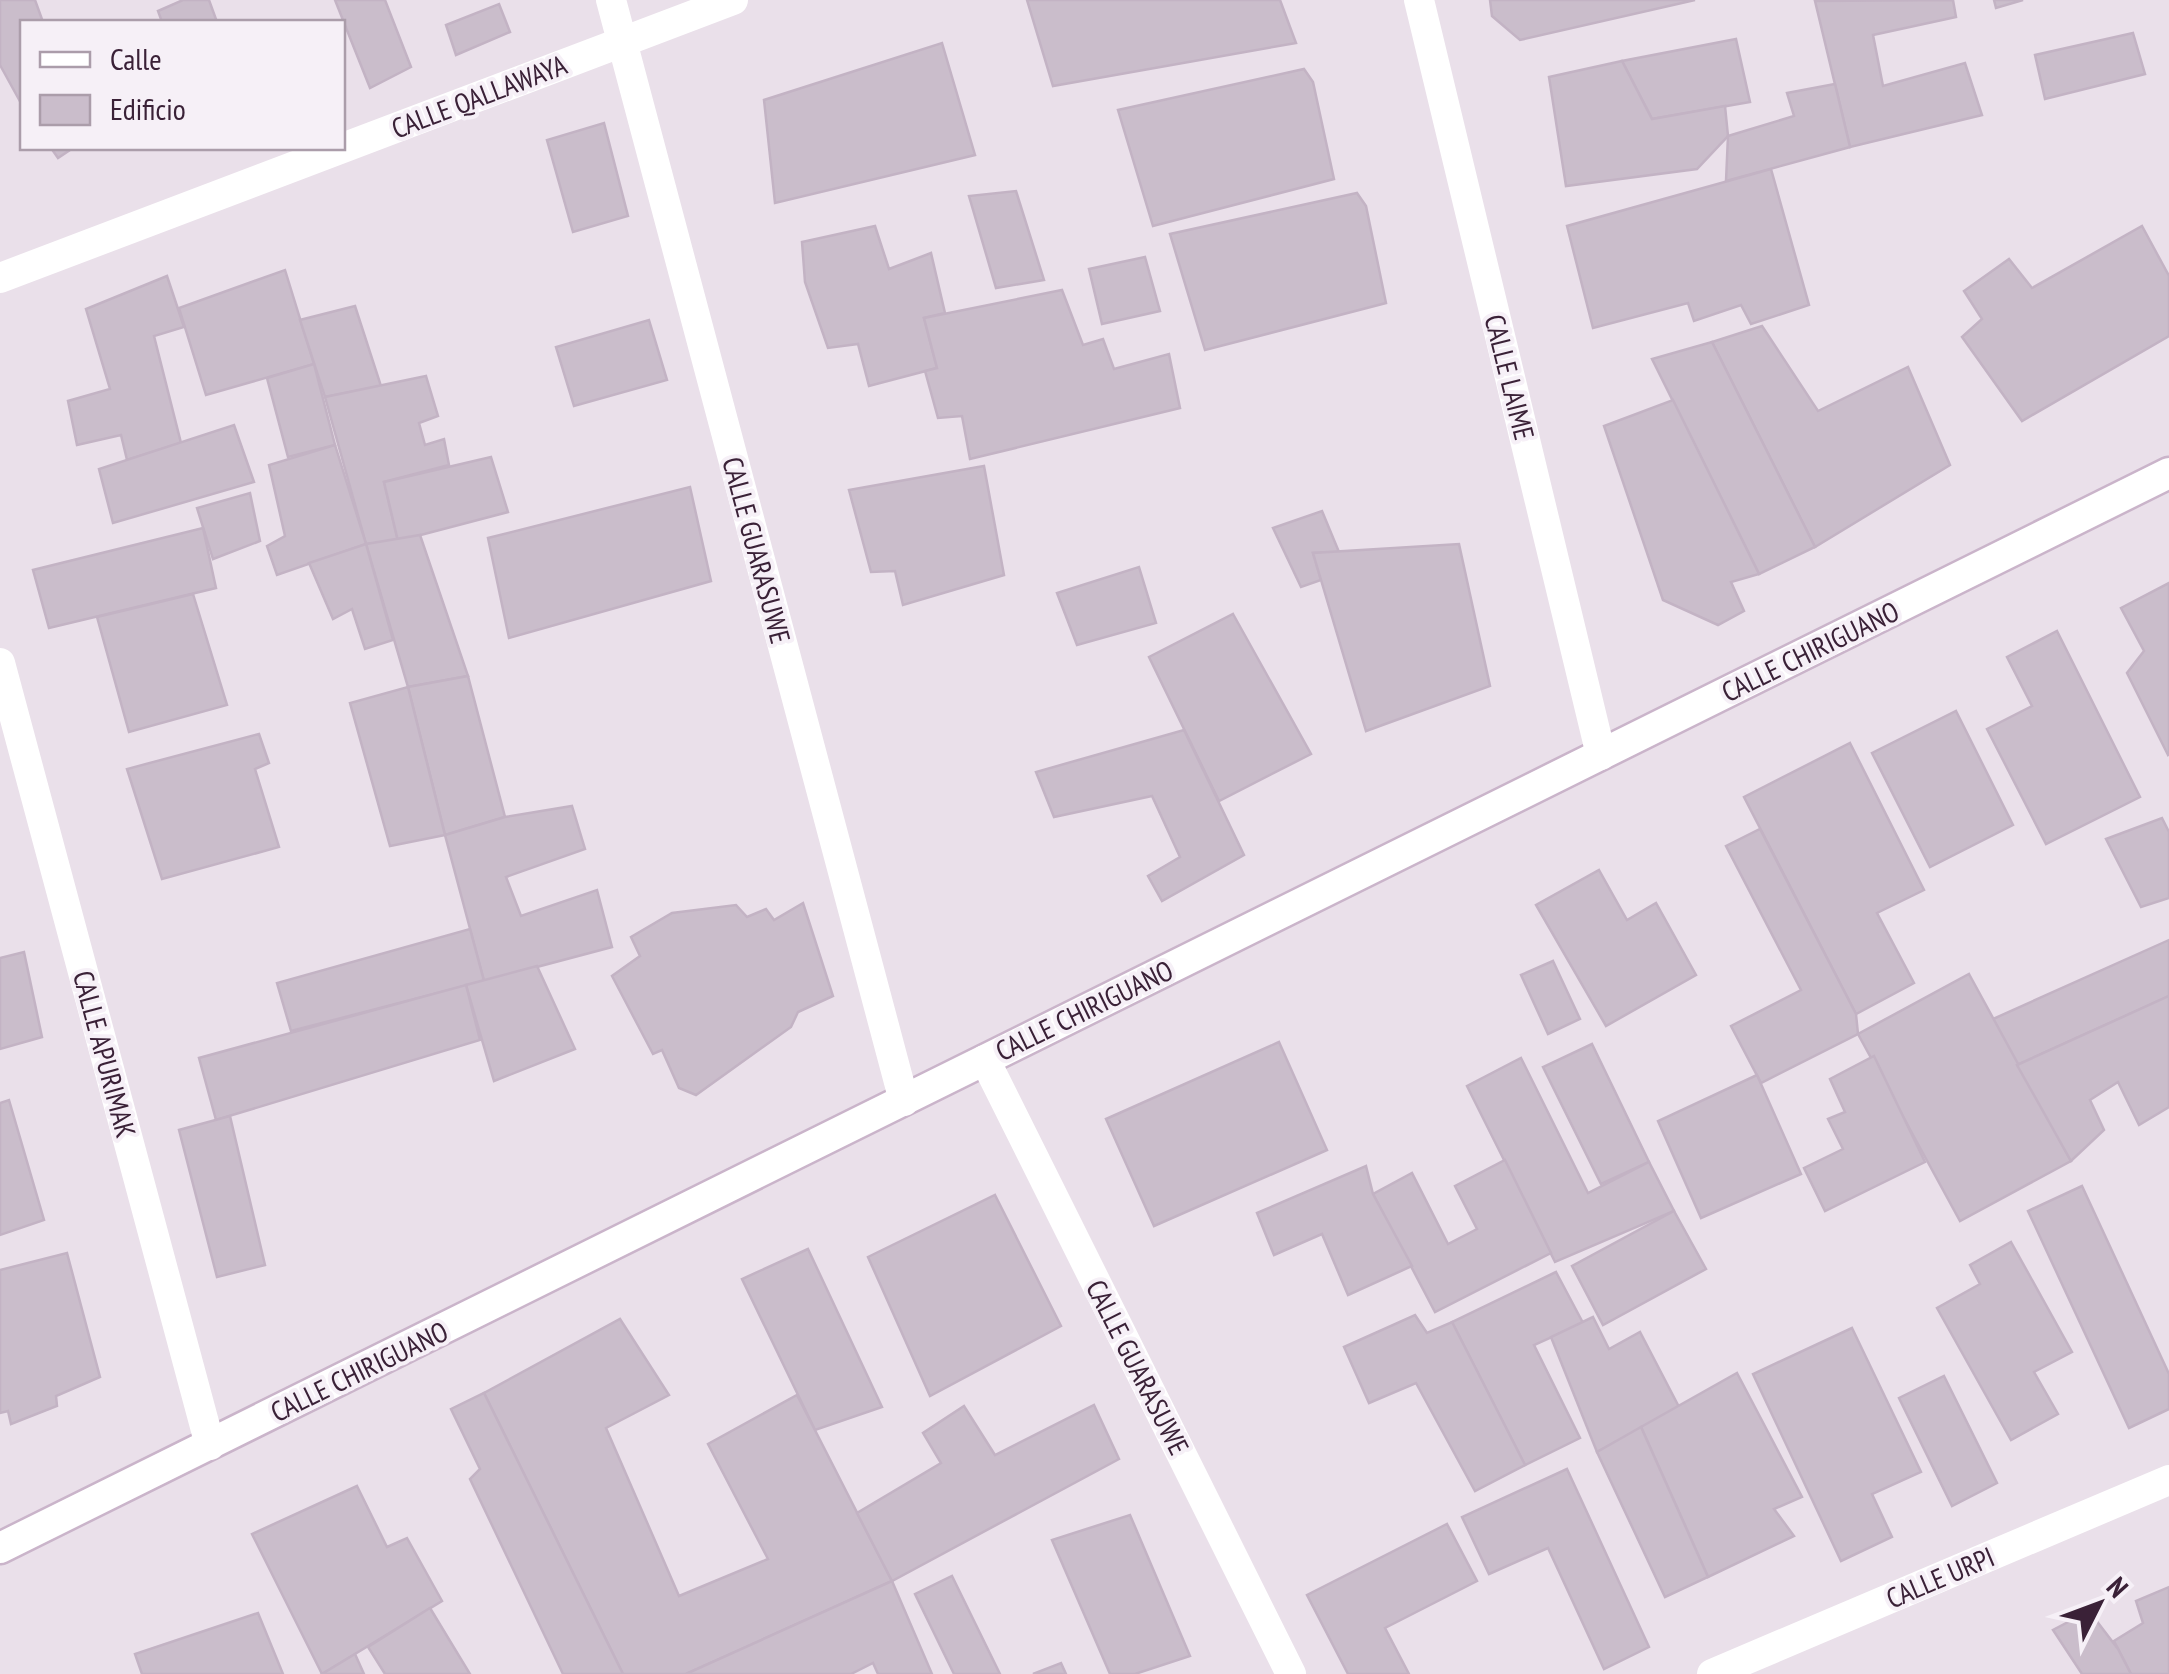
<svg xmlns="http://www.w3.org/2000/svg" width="2169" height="1674" viewBox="0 0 2169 1674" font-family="'PT Sans Narrow',sans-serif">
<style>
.building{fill:#cabdcb;stroke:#c3b3c4;stroke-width:2.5}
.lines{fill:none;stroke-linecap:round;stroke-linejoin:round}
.secondary-casing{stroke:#cab4ca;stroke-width:35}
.lane{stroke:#fff;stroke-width:30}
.street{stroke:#fff;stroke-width:30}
.secondary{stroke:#fff;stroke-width:30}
.labels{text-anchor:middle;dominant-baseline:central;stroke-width:8;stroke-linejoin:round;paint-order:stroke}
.street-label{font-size:28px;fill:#3a2137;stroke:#f6f0f7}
</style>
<rect width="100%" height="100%" fill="#eae0ea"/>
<!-- building -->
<g class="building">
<path d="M 0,0 L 35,0 L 43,22 L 22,22 L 22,105 L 0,65 Z"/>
<path d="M 183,0 L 209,0 L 217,22 L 162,22 L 158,11 Z"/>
<path d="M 335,0 L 385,0 L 411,67 L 370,88 Z"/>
<path d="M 1027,0 L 1280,0 L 1296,43 L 1053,86 Z"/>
<path d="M 1490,0 L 1695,0 L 1520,40 L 1492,16 Z"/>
<path d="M 1953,0 L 1956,17 L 1873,35 L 1883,86 L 1965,63 L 1982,115 L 1850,147 L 1815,1 Z"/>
<path d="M 1994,0 L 2023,0 L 1996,8 Z"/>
<path d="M 499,4 L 510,32 L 456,55 L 446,25 Z"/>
<path d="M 2133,33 L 2145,74 L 2045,99 L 2035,55 Z"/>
<path d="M 1736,39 L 1750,102 L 1652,119 L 1622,61 Z"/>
<path d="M 942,43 L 975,155 L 775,203 L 764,100 Z"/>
<path d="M 1622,61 L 1652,119 L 1725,106 L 1728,136 L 1697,169 L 1566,186 L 1549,77 Z"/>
<path d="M 1304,69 L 1313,82 L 1334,179 L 1153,226 L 1118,110 Z"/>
<path d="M 1835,84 L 1850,147 L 1726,181 L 1728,136 L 1794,116 L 1787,93 Z"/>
<path d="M 604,123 L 628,216 L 573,232 L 547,140 Z"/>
<path d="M 51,148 L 73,148 L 58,158 Z"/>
<path d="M 1771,169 L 1809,305 L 1751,324 L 1741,305 L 1694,321 L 1688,303 L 1593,328 L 1567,226 Z"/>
<path d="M 1016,191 L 1044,280 L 996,288 L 969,196 Z"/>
<path d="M 1357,193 L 1366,206 L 1386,303 L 1205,350 L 1170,234 Z"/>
<path d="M 875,226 L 889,269 L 931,253 L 945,313 L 924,318 L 937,368 L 869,386 L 858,344 L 828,348 L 805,282 L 802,242 Z"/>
<path d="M 2142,226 L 2169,276 L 2169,336 L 2022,421 L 1962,337 L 1982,319 L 1964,291 L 2009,259 L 2032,288 Z"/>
<path d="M 1145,257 L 1160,311 L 1102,324 L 1089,269 Z"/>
<path d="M 285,270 L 314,364 L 206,395 L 179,308 Z"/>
<path d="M 167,276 L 184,327 L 154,336 L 181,443 L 127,460 L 121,435 L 77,445 L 68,401 L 110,389 L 86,309 Z"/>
<path d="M 1062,290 L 1083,345 L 1103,339 L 1114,369 L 1169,354 L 1180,408 L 970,459 L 962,416 L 938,418 L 925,371 L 937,368 L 924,318 Z"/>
<path d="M 355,306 L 381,386 L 325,397 L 300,320 Z"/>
<path d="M 649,320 L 667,380 L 574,406 L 556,347 Z"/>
<path d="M 1762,326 L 1818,411 L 1908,367 L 1950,465 L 1815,547 L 1712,342 Z"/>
<path d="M 1712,342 L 1815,547 L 1759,574 L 1652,359 Z"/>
<path d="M 314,364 L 335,445 L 288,457 L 267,378 Z"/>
<path d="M 426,376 L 438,416 L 419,423 L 425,445 L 444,439 L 449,465 L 384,482 L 398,541 L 366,544 L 325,397 Z"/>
<path d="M 1673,400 L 1759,574 L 1731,582 L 1744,611 L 1718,625 L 1663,600 L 1604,426 Z"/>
<path d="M 234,425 L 254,482 L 113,523 L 99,469 Z"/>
<path d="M 335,445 L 366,544 L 277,575 L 267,546 L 285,536 L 269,465 Z"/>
<path d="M 491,457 L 508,512 L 398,541 L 384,482 Z"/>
<path d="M 984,466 L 1004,575 L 903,605 L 895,571 L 871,572 L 849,490 Z"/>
<path d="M 690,487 L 711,581 L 509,638 L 488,538 Z"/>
<path d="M 250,493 L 260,541 L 213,559 L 197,508 Z"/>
<path d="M 1322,511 L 1339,552 L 1313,553 L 1321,580 L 1301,587 L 1273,528 Z"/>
<path d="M 203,528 L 216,588 L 49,628 L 33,570 Z"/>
<path d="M 420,535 L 468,676 L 408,687 L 366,544 Z"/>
<path d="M 366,544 L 393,640 L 365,649 L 352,609 L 333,619 L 309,563 Z"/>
<path d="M 1459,544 L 1490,686 L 1366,731 L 1313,553 Z"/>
<path d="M 1139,567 L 1156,623 L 1077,645 L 1057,593 Z"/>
<path d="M 2169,583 L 2169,754 L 2168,755 L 2127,673 L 2144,651 L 2121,608 Z"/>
<path d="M 193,594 L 227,705 L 129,732 L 97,617 Z"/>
<path d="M 1233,614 L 1311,754 L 1219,801 L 1149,657 Z"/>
<path d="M 2057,631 L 2140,797 L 2046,844 L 1987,729 L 2032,706 L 2007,657 Z"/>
<path d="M 468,676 L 505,817 L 445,835 L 408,687 Z"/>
<path d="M 408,687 L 445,835 L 390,846 L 350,703 Z"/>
<path d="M 1956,711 L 2013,825 L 1930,867 L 1872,753 Z"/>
<path d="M 1184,730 L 1244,855 L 1162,901 L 1148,876 L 1180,857 L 1152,796 L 1054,817 L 1036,772 Z"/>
<path d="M 259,734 L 269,763 L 255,769 L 279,847 L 162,879 L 127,769 Z"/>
<path d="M 1850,743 L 1924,890 L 1877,913 L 1914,983 L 1856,1014 L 1744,797 Z"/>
<path d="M 572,806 L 585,849 L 506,877 L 521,916 L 597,890 L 612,947 L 484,981 L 445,835 L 505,817 Z"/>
<path d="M 2162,818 L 2169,832 L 2169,898 L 2141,907 L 2106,839 Z"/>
<path d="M 1760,829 L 1856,1014 L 1858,1034 L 1761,1083 L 1731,1026 L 1801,990 L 1726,846 Z"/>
<path d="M 1599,870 L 1627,920 L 1656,903 L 1696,975 L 1606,1026 L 1536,905 Z"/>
<path d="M 803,903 L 833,996 L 798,1012 L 791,1027 L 696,1095 L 679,1088 L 662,1050 L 653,1054 L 612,976 L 640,956 L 631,937 L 672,913 L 736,905 L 747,917 L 766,909 L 774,920 Z"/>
<path d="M 470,929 L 484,981 L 291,1031 L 277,983 Z"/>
<path d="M 2169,940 L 2169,996 L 2017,1065 L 1993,1019 Z"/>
<path d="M 24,952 L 42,1037 L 0,1049 L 0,958 Z"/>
<path d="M 1553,961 L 1580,1019 L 1548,1034 L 1521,975 Z"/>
<path d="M 537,966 L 575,1049 L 494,1081 L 466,985 Z"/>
<path d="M 1969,974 L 2071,1161 L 1960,1221 L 1858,1034 Z"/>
<path d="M 466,985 L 480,1040 L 216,1120 L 199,1058 Z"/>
<path d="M 2169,996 L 2169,1107 L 2139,1125 L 2118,1082 L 2090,1100 L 2104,1130 L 2071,1161 L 2017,1065 Z"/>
<path d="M 1279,1042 L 1327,1150 L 1154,1226 L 1106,1119 Z"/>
<path d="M 1592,1044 L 1649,1162 L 1601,1184 L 1543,1067 Z"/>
<path d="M 1874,1056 L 1925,1162 L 1825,1211 L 1804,1168 L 1843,1149 L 1828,1119 L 1845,1112 L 1830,1079 Z"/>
<path d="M 1521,1058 L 1588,1193 L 1649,1162 L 1674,1211 L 1555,1262 L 1467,1086 Z"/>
<path d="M 1757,1075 L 1801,1174 L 1701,1218 L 1658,1121 Z"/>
<path d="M 9,1100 L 44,1220 L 0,1235 L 0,1103 Z"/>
<path d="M 230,1116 L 265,1265 L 217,1277 L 179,1130 Z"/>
<path d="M 1505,1160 L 1551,1253 L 1435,1312 L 1373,1194 L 1412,1173 L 1448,1244 L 1477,1229 L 1455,1186 Z"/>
<path d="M 1366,1166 L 1373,1194 L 1412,1266 L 1348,1295 L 1322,1234 L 1274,1255 L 1257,1213 Z"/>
<path d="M 2082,1186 L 2169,1374 L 2169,1409 L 2129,1428 L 2028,1211 Z"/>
<path d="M 995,1195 L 1061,1326 L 930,1396 L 868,1257 Z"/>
<path d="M 1674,1211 L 1706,1269 L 1603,1325 L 1572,1266 Z"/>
<path d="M 2011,1242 L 2072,1352 L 2034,1372 L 2058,1414 L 2011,1440 L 1937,1308 L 1980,1284 L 1970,1265 Z"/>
<path d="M 808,1249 L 882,1407 L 815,1430 L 742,1279 Z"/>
<path d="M 67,1253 L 100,1377 L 56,1396 L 57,1406 L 11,1424 L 8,1411 L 0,1413 L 0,1270 Z"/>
<path d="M 1556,1272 L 1583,1323 L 1534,1345 L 1580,1438 L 1525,1465 L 1452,1322 Z"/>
<path d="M 1415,1315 L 1427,1333 L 1452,1322 L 1525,1465 L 1475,1491 L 1416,1383 L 1369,1403 L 1344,1347 Z"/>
<path d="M 1593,1317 L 1609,1349 L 1640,1332 L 1679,1407 L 1597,1452 L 1551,1337 Z"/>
<path d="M 620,1319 L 669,1395 L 606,1428 L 679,1596 L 768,1559 L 708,1444 L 797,1395 L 892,1581 L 686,1674 L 623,1674 L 484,1393 Z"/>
<path d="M 1852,1328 L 1921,1472 L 1872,1494 L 1892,1537 L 1841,1561 L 1753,1374 Z"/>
<path d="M 1737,1373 L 1802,1497 L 1774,1509 L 1794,1536 L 1708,1577 L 1641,1427 Z"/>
<path d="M 1944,1376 L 1997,1483 L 1952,1506 L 1899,1398 Z"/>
<path d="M 484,1393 L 623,1674 L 563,1674 L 470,1479 L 480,1469 L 451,1409 Z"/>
<path d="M 1094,1405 L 1119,1459 L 892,1581 L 857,1513 L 941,1463 L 923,1433 L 964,1406 L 995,1455 Z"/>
<path d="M 1641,1427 L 1708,1577 L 1665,1597 L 1597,1452 Z"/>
<path d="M 1567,1469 L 1649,1647 L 1604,1669 L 1548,1548 L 1489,1574 L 1462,1517 Z"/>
<path d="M 357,1486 L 387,1547 L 407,1538 L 442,1601 L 322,1674 L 252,1534 Z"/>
<path d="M 1130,1515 L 1190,1656 L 1135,1674 L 1110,1674 L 1052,1540 Z"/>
<path d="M 1447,1524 L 1477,1581 L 1385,1628 L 1409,1674 L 1348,1674 L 1307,1595 Z"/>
<path d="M 952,1576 L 1000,1674 L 954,1674 L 915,1594 Z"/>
<path d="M 892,1581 L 932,1674 L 878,1674 L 873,1663 L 851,1674 L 686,1674 Z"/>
<path d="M 2169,1587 L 2169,1674 L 2131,1674 L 2114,1641 L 2143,1623 L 2136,1601 Z"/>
<path d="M 430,1608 L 470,1674 L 385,1674 L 368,1647 Z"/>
<path d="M 2089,1611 L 2118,1649 L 2131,1674 L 2082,1674 L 2053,1630 Z"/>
<path d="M 258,1613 L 283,1674 L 142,1674 L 135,1654 Z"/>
<path d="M 355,1654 L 364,1674 L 322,1674 Z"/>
<path d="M 1061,1663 L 1066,1674 L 1033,1674 Z"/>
</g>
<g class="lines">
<!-- secondary casing -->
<g class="secondary-casing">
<path id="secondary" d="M 0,1548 L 2169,473"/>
</g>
<!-- lane -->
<path class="lane" d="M 985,1060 L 1291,1674"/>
<!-- street -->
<g class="street">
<path d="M 611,0 L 904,1101"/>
<path d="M 1419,0 L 1601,755"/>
<path d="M 0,278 L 733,0"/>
<path d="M 0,663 L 210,1445"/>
<path d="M 1712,1674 L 2169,1480"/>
</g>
<!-- secondary -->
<use href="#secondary" class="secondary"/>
</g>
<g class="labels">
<!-- street labels -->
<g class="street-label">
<text transform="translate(479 96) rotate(-21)">CALLE QALLAWAYA</text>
<text transform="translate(1510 377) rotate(76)">CALLE LAIME</text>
<text transform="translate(757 550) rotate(75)">CALLE GUARASUWE</text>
<text transform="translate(1810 651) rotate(-26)">CALLE CHIRIGUANO</text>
<text transform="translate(1084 1010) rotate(-26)">CALLE CHIRIGUANO</text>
<text transform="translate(105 1054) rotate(75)">CALLE APURIMAK</text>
<text transform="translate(1138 1367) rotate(63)">CALLE GUARASUWE</text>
<text transform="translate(359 1371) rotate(-26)">CALLE CHIRIGUANO</text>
<text transform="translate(1940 1577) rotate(-23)">CALLE URPI</text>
</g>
</g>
<!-- legend -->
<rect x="20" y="20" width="325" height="130" fill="#f6f0f7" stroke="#ab9daa" stroke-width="2.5"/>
<rect x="40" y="52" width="50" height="15" fill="#ffffff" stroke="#ab9daa" stroke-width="2.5"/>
<text x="110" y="70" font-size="30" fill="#3a2137">Calle</text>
<rect x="40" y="95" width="50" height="30" fill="#cabdcb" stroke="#ab9daa" stroke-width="2.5"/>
<text x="110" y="120" font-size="30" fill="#3a2137">Edificio</text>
<!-- north arrow -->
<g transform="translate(2099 1604) rotate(48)" stroke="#f6f0f7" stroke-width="8" paint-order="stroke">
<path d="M0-8L18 38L0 25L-18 38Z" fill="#3a2137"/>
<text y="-15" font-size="28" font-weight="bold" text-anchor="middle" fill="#3a2137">N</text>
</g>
</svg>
